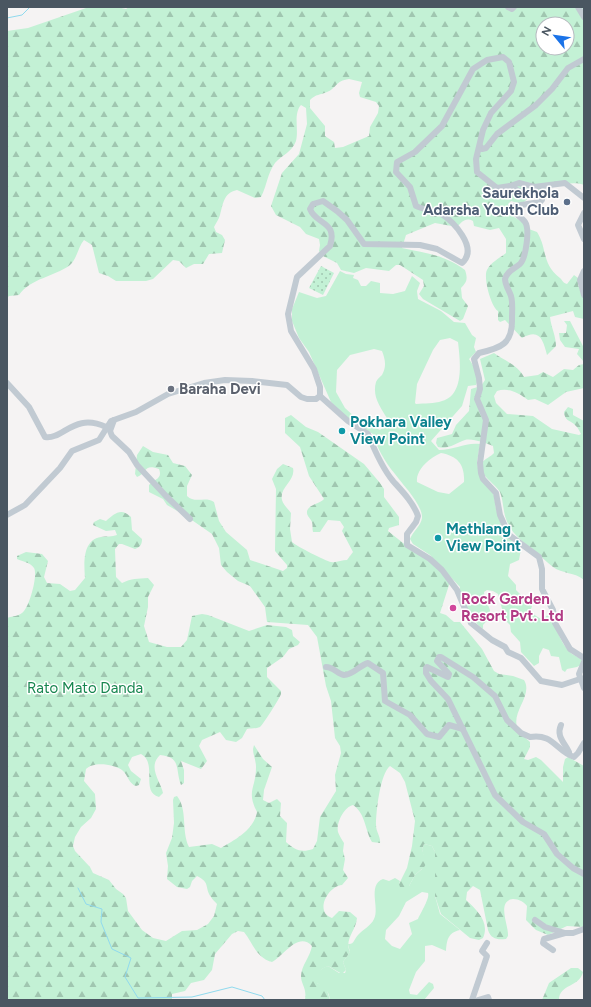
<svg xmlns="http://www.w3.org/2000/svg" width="591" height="1007" viewBox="0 0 591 1007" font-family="Figtree,sans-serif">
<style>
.grass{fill:#c3f1d5;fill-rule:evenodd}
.forest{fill:url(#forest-firs);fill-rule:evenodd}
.park{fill:url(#park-dots)}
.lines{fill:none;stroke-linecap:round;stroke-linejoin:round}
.stream{stroke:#90daee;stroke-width:1}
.minor{stroke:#c1cad2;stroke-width:6}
.service-dot{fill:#5c6f8a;stroke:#fff;stroke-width:1.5}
.worship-dot{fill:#6b7280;stroke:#fff;stroke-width:1.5}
.culture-dot{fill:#0f9aa8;stroke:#fff;stroke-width:1.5}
.hotel-dot{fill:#d1479c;stroke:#fff;stroke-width:1.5}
.labels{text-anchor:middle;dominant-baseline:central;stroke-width:3;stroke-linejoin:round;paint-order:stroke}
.service-label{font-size:15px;font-weight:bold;fill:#4e5e75;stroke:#fff;text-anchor:end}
.worship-label{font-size:15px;font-weight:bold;fill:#5b616d;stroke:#fff;text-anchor:start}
.culture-label{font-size:15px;font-weight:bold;fill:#0d838f;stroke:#fff;text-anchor:start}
.hotel-label{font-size:15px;font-weight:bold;fill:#b23c85;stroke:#fff;text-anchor:start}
.park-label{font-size:15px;fill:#17864f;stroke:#fff}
</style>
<defs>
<pattern id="forest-firs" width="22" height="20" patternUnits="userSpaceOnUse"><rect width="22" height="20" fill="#c3f1d5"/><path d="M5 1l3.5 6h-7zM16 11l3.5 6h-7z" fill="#a0c6b0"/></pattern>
<pattern id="park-dots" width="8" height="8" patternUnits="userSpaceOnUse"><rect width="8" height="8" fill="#c3f1d5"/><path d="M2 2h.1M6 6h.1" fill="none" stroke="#a0c6b0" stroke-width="1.8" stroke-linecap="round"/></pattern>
</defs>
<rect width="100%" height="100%" fill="#f5f3f3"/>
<!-- grass -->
<g class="grass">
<path d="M 340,271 L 346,274 L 354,275 L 353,278 L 358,280 L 361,286 L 366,286 L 371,281 L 380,283 L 380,293 L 393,294 L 405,291 L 412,276 L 420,283 L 417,291 L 418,299 L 441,311 L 454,322 L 465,323 L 472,335 L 476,338 L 474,347 L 476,352 L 469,359 C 474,366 480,377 476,385 L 468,386 L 462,406 L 431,441 L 439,450 C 454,450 466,442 480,444 L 477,462 L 479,474 L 491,489 L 494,496 L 496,509 L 502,526 L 521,549 L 519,560 L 510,564 L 508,576 L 516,585 L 516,590 L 532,606 L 530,612 L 541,619 L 550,614 L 552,615 L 552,620 C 557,630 561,643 569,651 C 574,657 580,656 584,663 L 577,667 L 567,669 L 565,672 L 562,670 L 559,657 L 551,656 L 549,650 L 543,648 L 539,656 L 539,663 L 534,666 L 521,652 L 520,642 L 511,632 L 510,625 L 505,620 L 498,594 L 493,591 L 487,590 L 484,592 C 485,608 498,609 483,625 L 483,629 C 472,621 457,601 460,587 L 430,555 L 413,544 L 410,539 C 413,531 421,526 422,518 C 423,505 402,484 395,474 C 385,462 377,448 373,434 L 348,419 L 331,402 L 309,352 L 299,338 L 292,321 L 292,309 L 299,292 L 317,298 L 326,296 ZM 450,338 L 458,342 C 460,360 465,395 442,401 C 434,404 425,403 416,404 L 415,403 L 417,384 L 433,350 L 440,340 ZM 374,349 L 382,351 C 385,359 387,366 382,375 C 380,377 377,379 376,382 C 372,396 380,407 387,418 L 384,426 L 380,430 L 357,419 L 345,408 L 336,392 L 337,370 L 350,355 ZM 441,453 C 458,456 465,465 464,482 L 449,494 L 438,492 L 417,482 C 416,469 430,458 441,453 Z"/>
<path d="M 424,844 L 432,846 L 435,852 L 435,896 L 440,914 L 460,930 C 448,933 447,939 446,951 L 432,945 L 425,946 L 425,961 L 416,972 L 409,990 L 410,994 L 417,995 L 429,982 L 433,984 L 434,988 L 424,1000 L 330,1000 C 329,991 325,988 317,983 C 314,974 321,968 328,966 L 339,973 L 345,973 L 346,970 L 343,962 L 350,952 L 348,944 C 354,945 354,939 358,935 C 363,929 371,926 374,919 C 380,908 367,885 383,879 L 389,881 L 395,878 L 400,881 L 399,884 L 409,886 L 415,875 L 422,869 L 424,858 L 422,849 ZM 422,892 L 428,893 C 430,898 421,912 418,919 L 409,923 L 412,934 L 400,949 L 392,946 L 385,939 L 386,930 L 399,916 L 406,902 Z"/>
</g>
<!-- forest -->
<g class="forest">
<path d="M 89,7 L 117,7 L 126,9 L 129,7 L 584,7 L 584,185 C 574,180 546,187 536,192 C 531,195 526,201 521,204 L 511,201 L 508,204 L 514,217 L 526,224 L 526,228 L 537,232 C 548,250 541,263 560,278 C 563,281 563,283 567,284 L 574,275 L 578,278 L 578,285 L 584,300 L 584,319 L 575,317 L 573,311 L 550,317 C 551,327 556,336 556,346 L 547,355 C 543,340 540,328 522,338 L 505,320 L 500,322 L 498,320 L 498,311 C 491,307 483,277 487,270 C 491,262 500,258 506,253 L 506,239 L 499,228 L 490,230 L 474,226 L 473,221 C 465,217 462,222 457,227 L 435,223 L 406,235 L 402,248 C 426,253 445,255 465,270 C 468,279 467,282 461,288 L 462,298 L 468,306 L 463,319 L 460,321 L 423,299 L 419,294 L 424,286 L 423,280 L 400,265 L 396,265 L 389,271 L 366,268 L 354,273 L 341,270 L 337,263 L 323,256 L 319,251 L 320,245 L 319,239 L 306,234 L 300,227 L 276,215 L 271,206 L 282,173 L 299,154 L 307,124 L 306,108 L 301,105 C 293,114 299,130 296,141 C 292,152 282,155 275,163 C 267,174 267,186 261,197 L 255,198 L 237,190 C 223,193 223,205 220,215 C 219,219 216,223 214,227 L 216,232 L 222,235 L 225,240 L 222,253 L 209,254 L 203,264 L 194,264 L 186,268 L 179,261 L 173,260 L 153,279 L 146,281 L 116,281 L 108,276 L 99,273 L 92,245 L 84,240 C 78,247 77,259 70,265 C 54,277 31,278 19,295 L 9,296 L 7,298 L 7,31 L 28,28 ZM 543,24 L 567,24 L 567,48 L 543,48 ZM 349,79 L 362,82 L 359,93 L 360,97 L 376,102 L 379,106 L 378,113 L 370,127 L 369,136 L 343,147 L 335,148 L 334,142 L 325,136 L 325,126 L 310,108 L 310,100 C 316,94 320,95 327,92 C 337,88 335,81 349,79 Z"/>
<path d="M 564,321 L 570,321 L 584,348 L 584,362 L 577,354 L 579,349 L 565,347 L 560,340 L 559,333 L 566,333 L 567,325 Z"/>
<path d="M 494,353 C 505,361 518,365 524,377 L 538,375 L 543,372 L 553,377 L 564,369 L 573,370 L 579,365 L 584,364 L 584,388 L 566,392 L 548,405 L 535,399 L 528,400 C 519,393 508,387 497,391 L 494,396 L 496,403 L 507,414 L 533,416 L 552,429 L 579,435 L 581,434 C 580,432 578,428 576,426 C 571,420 565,422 564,412 L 568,407 L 573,409 L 573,415 L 584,421 L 584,580 C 575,572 562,574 553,567 C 546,562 541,556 535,551 C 522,541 510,533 505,516 C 503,508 503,500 500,492 C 496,484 476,473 482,463 C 485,458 491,457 494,453 L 493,446 C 486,443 472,438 465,440 C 456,443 448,450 438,447 L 436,443 L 437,438 L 452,434 L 456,425 L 469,411 L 471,389 L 481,386 L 485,380 L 480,359 Z"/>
<path d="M 291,415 L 306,427 L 318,432 L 364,464 L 380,483 L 384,489 L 384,497 L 399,517 L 399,525 L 389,528 L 388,531 L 408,547 L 430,561 L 449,581 L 449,585 L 440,613 L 446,615 L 454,622 L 460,622 L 482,649 L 494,671 L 499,674 L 513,676 L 524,680 C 534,696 508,714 519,731 C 521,735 526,738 530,742 L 530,747 L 524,759 L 528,760 L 536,757 L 541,760 L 563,782 L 563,767 L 565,759 L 568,757 L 584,766 L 584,927 L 567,926 L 548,935 L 536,930 L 526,920 L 527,906 C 524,902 519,899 513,899 C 496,901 509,926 508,936 L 506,939 C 497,940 491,939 488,930 L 480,890 L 473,886 L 467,892 L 466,900 C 477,910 490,922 483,938 L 479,940 L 470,938 L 441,914 L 435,896 L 435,852 L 432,846 L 424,844 L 422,849 L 426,862 L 425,866 L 415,875 L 409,886 L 405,889 L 400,887 L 399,884 L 407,868 L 412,846 L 415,821 L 405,782 L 400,773 L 390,766 C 380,774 376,812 376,825 C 376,832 381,837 380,843 L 372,842 C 365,831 366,814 353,805 C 344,807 336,823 338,832 C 339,835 342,840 344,843 L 343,851 L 345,859 L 343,870 L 348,878 L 342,885 C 328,886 314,912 332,918 L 339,911 L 350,912 L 357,918 C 356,931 344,939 350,952 L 343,962 L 346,970 L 342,974 L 328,966 L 322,969 L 317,976 L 317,983 L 326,987 L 330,1000 L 305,1000 C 307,987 301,985 301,976 C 301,966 310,957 312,946 C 298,931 284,956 272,962 C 256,958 253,943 244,932 L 238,931 L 232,934 L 215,954 L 212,970 L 204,980 L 191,983 L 185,991 L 172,994 L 172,1000 L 190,1000 L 7,1000 L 7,618 C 13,616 20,616 24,611 C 30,604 38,575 34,568 C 30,562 23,562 17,559 L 17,556 L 26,552 L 42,554 L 48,561 L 44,577 L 47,583 L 60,584 L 70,591 L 75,590 L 85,578 C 84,564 82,540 101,537 C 106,536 112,537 117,535 L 115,530 L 106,531 L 93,525 L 94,522 L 100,519 L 106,521 C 114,514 121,507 131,517 L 132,530 L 142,539 C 142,545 140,547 135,549 L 122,544 L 119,544 L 115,549 L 116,577 L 122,583 C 132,578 137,579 148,578 L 154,585 L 148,597 L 148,607 L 144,626 L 149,642 L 167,647 L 181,647 L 187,640 L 192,616 L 202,614 L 208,615 L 249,631 L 267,625 L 286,627 L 292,630 L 293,636 L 300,642 L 298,645 L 289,649 L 283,657 L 267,668 L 267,677 L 281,691 L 281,694 C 280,698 262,726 260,727 C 255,729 251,728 247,729 L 242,738 L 236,742 L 226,740 L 220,732 L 202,740 L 199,746 L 207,761 L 201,769 L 181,761 L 184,770 L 184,783 L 181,785 C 175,770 182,757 160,755 C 147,767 161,782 163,793 L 159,797 C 140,792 158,763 141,754 L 132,757 L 128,765 L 131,771 L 141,779 L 139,785 L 136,786 C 129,784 128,775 122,770 C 114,764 93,761 86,769 L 84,781 L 95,794 L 96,809 L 91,818 L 81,827 L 75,837 L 73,846 L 75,851 L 90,867 L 93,873 L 109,880 L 116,889 L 123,894 L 126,898 L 128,911 L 142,930 L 153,938 L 166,941 L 182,931 L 197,930 L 208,924 L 214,916 L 217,904 C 215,902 212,899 211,897 C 204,887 211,883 197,876 L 192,881 L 190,887 L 187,889 L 177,887 L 167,879 L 168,866 L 166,853 L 172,838 L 174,823 L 173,800 L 174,797 L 177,796 C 188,810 181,831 189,847 L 212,844 L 221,848 C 235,840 254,830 257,812 C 246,790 256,789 256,767 C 256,760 253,755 253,749 L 254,745 L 263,759 L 272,767 L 264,790 L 263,800 L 269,803 L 277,799 L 281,803 L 280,816 L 287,823 L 286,842 C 295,850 301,853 313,849 L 317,841 L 320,817 L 336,791 L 335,775 L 341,753 L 340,746 L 335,738 L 331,701 L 326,686 L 317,637 L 308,625 L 267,622 L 265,607 L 250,586 L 238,581 L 227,572 L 221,565 L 219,548 L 212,534 L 186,516 L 167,505 L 163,499 L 149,492 L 149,485 C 154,479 163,479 159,469 C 144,463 147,473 137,477 L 135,474 L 137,455 L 143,446 L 153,452 L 168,455 L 173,463 L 185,466 L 192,475 L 187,486 L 187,496 C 195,504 205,496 214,502 L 219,521 L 226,532 L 247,550 L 250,560 L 283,571 L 287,568 L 287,565 L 275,551 L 276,489 L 272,479 L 277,469 L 283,464 L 293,468 C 296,481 279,487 282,500 C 283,504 288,509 291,513 L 290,529 L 292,542 C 296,546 326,561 331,562 C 336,563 342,560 347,560 L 353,552 L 342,531 L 344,527 L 340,521 L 328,520 L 320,532 L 313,532 C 312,529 313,525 312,522 C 311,519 307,516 307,513 C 306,505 320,504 324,499 L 309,476 L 300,447 L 285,433 L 285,418 Z"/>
<path d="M 571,968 L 578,968 L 583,972 C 580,987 559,984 559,1000 L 542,1000 L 549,983 Z"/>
</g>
<!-- park -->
<path class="park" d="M 321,266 L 334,273 L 323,295 L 309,288 Z"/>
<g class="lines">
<!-- stream -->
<g class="stream">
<path d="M 7,18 L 22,15 L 30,7"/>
<path d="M 78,888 L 86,904 L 102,909 L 101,922 L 112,949 L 131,958 L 125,977 L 138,998 L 192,997 L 232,987 L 262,996 L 265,1000"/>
</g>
<!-- minor -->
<g class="minor">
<path d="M 508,7 L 512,9 L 514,7"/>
<path d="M 578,7 L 584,17"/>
<path d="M 480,146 L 482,149 L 486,148 L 497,134 L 536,105 L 552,89 L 568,68 L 584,59"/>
<path d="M 510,186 L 519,183 L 534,187 L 565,183 L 584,198"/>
<path d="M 584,213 L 578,225 L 584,239"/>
<path d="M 584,271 L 580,280 L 584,295"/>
<path d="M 7,383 L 29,407 L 45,437 C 63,440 74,412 106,427"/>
<path d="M 320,396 L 320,387 L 314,369 L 291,331 L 288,314 L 297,277 L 330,246 C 338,221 316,225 310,209 L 313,204 L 323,201 L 337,211 L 347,220 L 364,244 L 420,245 L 437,249 L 462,263 C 479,248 453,221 440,213 C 433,209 423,210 416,206 L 410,187 L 396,172 L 397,162 L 415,152 L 442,126 L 473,69 L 487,60 L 503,57 L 509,62 L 514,82 L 511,91 L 491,113 L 483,130 L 476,159 L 477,172 L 497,188 L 510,186 L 526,195 L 541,196 L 542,200 L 540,202 L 515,206 L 512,209 C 515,215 522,217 525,222 C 530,229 526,258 520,264 C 514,269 507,271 505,279 C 505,285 509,290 511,296 C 513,303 512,311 512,318 C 513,344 501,348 479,353 L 474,359 L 479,378 L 480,389 L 477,399 L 486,420 L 480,463 L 481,473 L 483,479 L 496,493 L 500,515 L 509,535 L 539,557 L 542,569 L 542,589 L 553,610 L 555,623 L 570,649 L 584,658"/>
<path d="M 320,396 L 348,421 L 368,434 C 374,449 382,468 393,481 C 402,491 413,502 418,516 L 416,522 L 407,534 L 407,545 L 430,559 L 442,570 L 457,590 L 471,623 L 492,640 L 505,647 L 508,652 L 521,658 L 541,681 L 562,685 L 580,679"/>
<path d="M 114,420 L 110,431 L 112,436 L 129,452 L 137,465 L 166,496 L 190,519"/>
<path d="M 7,515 L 25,505 L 60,468 L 72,451 L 99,440 L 111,421 L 136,412 L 168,394 L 204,383 L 225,380 L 252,381 L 287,385 L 301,397 L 307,399 L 316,399 L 320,396"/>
<path d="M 584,662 L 579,674 L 584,688"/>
<path d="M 326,667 C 334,667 337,674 344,675 C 353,675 360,665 368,663 L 383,673 L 385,701 L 410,715 L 427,734 L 439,737 L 449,725 L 463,729"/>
<path d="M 561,725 C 556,736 564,742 569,752"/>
<path d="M 584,743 L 578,753 L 574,757 C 556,751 553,733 530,737 L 521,733 L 507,720 L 495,696 L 473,677 L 441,657 L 439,657 L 437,661 L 449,674 L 448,677 L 427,667 L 426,668 L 426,673 L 431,681 L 448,699 L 495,795 L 523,822 L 544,834 L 557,854 L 573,868 L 584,874"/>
<path d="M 535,920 L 545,927 L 565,933"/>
<path d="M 553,950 L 543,943 L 544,939 L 565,933 L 573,933 L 584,929"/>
<path d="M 472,1000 L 487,956 L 482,951 L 487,943"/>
<path d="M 478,1000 L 488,997 L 489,1000"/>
</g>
</g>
<!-- markers -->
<circle class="service-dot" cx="567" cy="202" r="4"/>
<circle class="worship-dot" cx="171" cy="389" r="4"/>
<g class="culture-dot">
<circle cx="342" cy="431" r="4"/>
<circle cx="438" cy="538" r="4"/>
</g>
<circle class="hotel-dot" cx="453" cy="608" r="4"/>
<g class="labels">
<!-- service labels -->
<g class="service-label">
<text x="559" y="193">Saurekhola<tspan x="559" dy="17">Adarsha Youth Club</tspan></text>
</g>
<!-- worship labels -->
<g class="worship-label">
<text x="179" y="389">Baraha Devi</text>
</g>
<!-- culture labels -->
<g class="culture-label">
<text x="350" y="422">Pokhara Valley<tspan x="350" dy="17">View Point</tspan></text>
<text x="446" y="529">Methlang<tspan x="446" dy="17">View Point</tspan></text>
</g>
<!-- hotel labels -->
<g class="hotel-label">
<text x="461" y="599">Rock Garden<tspan x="461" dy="17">Resort Pvt. Ltd</tspan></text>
</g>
<!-- park labels -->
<g class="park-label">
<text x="85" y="688">Rato Mato Danda</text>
</g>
</g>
<!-- border -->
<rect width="591" height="1007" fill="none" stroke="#4a5661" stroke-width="16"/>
<!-- north arrow -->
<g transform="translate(555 36) rotate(299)"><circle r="19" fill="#ffffff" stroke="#b7bbc0"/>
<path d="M0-3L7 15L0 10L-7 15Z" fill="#1a73e8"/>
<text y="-6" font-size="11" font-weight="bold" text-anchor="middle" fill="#4a5661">N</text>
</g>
</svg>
